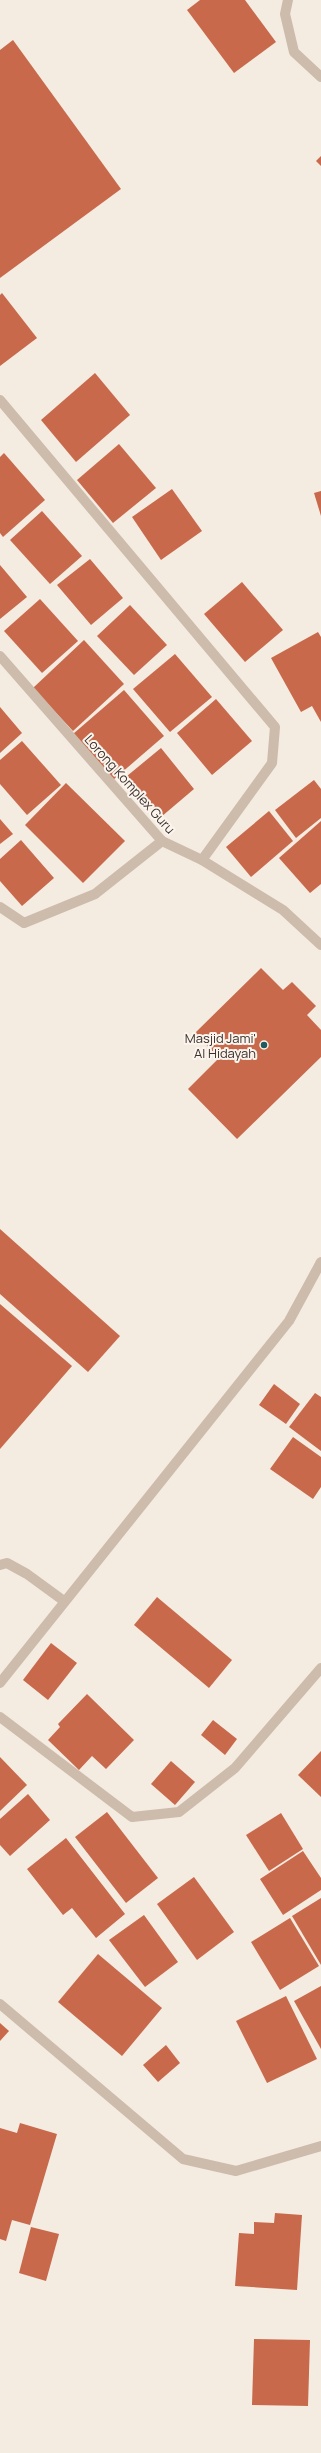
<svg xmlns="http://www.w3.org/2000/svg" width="321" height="2453" viewBox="0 0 321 2453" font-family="Manrope,sans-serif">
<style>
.building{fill:#c8694b}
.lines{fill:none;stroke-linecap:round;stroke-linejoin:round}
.service{stroke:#cdbbac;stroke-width:10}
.minor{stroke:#cdbbac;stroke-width:10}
.poi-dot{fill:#1f5a5e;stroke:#fbf5ee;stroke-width:1.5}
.labels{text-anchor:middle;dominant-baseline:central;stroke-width:4;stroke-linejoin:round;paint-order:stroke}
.street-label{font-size:13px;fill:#3b302b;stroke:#fbf5ee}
.poi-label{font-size:13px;fill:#3b302b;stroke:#fbf5ee;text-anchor:end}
</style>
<rect width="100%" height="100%" fill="#f4ebe1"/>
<!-- building -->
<g class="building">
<path d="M 200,0 L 245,0 L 276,42 L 234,73 L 187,10 Z"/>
<path d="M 13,40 L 121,189 L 0,278 L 0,50 Z"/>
<path d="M 321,156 L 321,166 L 316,161 Z"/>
<path d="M 2,293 L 37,338 L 0,366 L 0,295 Z"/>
<path d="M 95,373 L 130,415 L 76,462 L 41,420 Z"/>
<path d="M 119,444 L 156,488 L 113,523 L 77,480 Z"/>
<path d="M 4,453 L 45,500 L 3,537 L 0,533 L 0,457 Z"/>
<path d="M 172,489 L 202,531 L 161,560 L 132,517 Z"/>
<path d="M 321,491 L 321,516 L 314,493 Z"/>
<path d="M 42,511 L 82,556 L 50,584 L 10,540 Z"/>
<path d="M 90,559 L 123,598 L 91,625 L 57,585 Z"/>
<path d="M 0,565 L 27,597 L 0,619 Z"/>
<path d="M 242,582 L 283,630 L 245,662 L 204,614 Z"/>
<path d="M 40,599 L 78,641 L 42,673 L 4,631 Z"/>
<path d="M 130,605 L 167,645 L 134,675 L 97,636 Z"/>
<path d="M 318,632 L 321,637 L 321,701 L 316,703 L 321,701 L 321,722 L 312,706 L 301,712 L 271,658 Z"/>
<path d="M 84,640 L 124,684 L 73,731 L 33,688 Z"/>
<path d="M 175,654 L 212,697 L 170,732 L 133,689 Z"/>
<path d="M 124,690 L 164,736 L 113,780 L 73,734 Z"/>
<path d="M 216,699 L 252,741 L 212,775 L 177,733 Z"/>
<path d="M 0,707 L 22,733 L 0,753 Z"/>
<path d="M 22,741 L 61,785 L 27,815 L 0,784 L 0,760 Z"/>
<path d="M 161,748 L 194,789 L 161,817 L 127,776 Z"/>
<path d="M 314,780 L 321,789 L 321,818 L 296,838 L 275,810 Z"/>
<path d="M 66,783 L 125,841 L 83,883 L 25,825 Z"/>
<path d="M 269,811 L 293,841 L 251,877 L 226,847 Z"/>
<path d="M 0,819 L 13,834 L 0,844 Z"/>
<path d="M 321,821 L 321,884 L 310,893 L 279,858 Z"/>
<path d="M 21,840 L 54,878 L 22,906 L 0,881 L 0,859 Z"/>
<path d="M 261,968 L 283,990 L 292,982 L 316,1006 L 307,1015 L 321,1030 L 321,1057 L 237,1139 L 188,1089 L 219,1058 L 195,1033 Z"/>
<path d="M 0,1229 L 120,1336 L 88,1372 L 0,1294 Z"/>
<path d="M 0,1304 L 72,1366 L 0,1449 Z"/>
<path d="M 274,1384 L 300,1404 L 286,1424 L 259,1405 Z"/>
<path d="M 315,1393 L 321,1397 L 321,1451 L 289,1427 Z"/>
<path d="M 293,1437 L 321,1457 L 321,1487 L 313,1499 L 270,1469 Z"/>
<path d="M 157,1597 L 232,1660 L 209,1688 L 134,1625 Z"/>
<path d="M 51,1643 L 77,1663 L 48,1700 L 23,1680 Z"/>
<path d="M 87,1694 L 134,1740 L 106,1769 L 92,1756 L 79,1770 L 48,1740 L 60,1727 L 58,1724 Z"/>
<path d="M 213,1720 L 237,1739 L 225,1755 L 201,1735 Z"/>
<path d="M 321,1751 L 321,1797 L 298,1775 Z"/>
<path d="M 0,1757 L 27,1785 L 0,1811 Z"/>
<path d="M 171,1761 L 195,1782 L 175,1805 L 151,1784 Z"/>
<path d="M 28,1794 L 50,1820 L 10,1856 L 0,1845 L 0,1819 Z"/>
<path d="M 107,1812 L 158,1878 L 126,1903 L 75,1837 Z"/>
<path d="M 281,1813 L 303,1849 L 269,1871 L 246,1835 Z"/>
<path d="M 66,1838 L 125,1914 L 96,1938 L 72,1908 L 63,1915 L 27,1869 Z"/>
<path d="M 303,1851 L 321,1878 L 321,1890 L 283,1915 L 260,1879 Z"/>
<path d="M 194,1877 L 234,1932 L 197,1960 L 157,1904 Z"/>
<path d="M 321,1898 L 321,1965 L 292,1916 Z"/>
<path d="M 144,1915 L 178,1962 L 145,1987 L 109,1940 Z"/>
<path d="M 290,1918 L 319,1966 L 280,1990 L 251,1942 Z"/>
<path d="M 98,1954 L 162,2008 L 122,2056 L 58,2002 Z"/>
<path d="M 321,1986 L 321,2049 L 294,2001 Z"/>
<path d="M 286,1996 L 317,2059 L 267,2083 L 236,2021 Z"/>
<path d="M 0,2023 L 9,2031 L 0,2041 Z"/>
<path d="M 166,2045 L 180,2063 L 158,2082 L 143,2065 Z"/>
<path d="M 20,2123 L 57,2134 L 30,2225 L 12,2220 L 6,2241 L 0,2239 L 0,2128 L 17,2133 Z"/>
<path d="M 275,2213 L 302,2215 L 297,2290 L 235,2286 L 239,2233 L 254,2234 L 254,2222 L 274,2223 Z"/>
<path d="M 31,2227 L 59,2234 L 46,2281 L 19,2273 Z"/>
<path d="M 254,2339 L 310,2340 L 308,2406 L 252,2405 Z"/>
</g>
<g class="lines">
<!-- service -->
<path class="service" d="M 0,1565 L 7,1563 L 27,1574 L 64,1601"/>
<!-- minor -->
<g class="minor">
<path d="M 288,0 L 285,14 L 294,52 L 321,77"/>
<path d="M 0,400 L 275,727 L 272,763 L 202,860"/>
<path d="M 0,656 L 162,841 L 202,860 L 283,910 L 321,945"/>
<path d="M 0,907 L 24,923 L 95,894 L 162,841"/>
<path d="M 0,1683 L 289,1321 L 321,1262"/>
<path d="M 0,1717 L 132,1817 L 179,1812 L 235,1768 L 321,1668"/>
<path d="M 0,2004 L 183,2159 L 236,2171 L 321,2146"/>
</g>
</g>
<!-- markers -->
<circle class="poi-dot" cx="264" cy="1045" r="4"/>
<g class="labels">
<!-- street labels -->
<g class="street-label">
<text transform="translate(130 784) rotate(48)">Lorong Komplex Guru</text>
</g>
<!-- poi labels -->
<g class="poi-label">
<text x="256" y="1038">Masjid Jami'<tspan x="256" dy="15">Al Hidayah</tspan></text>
</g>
</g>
</svg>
